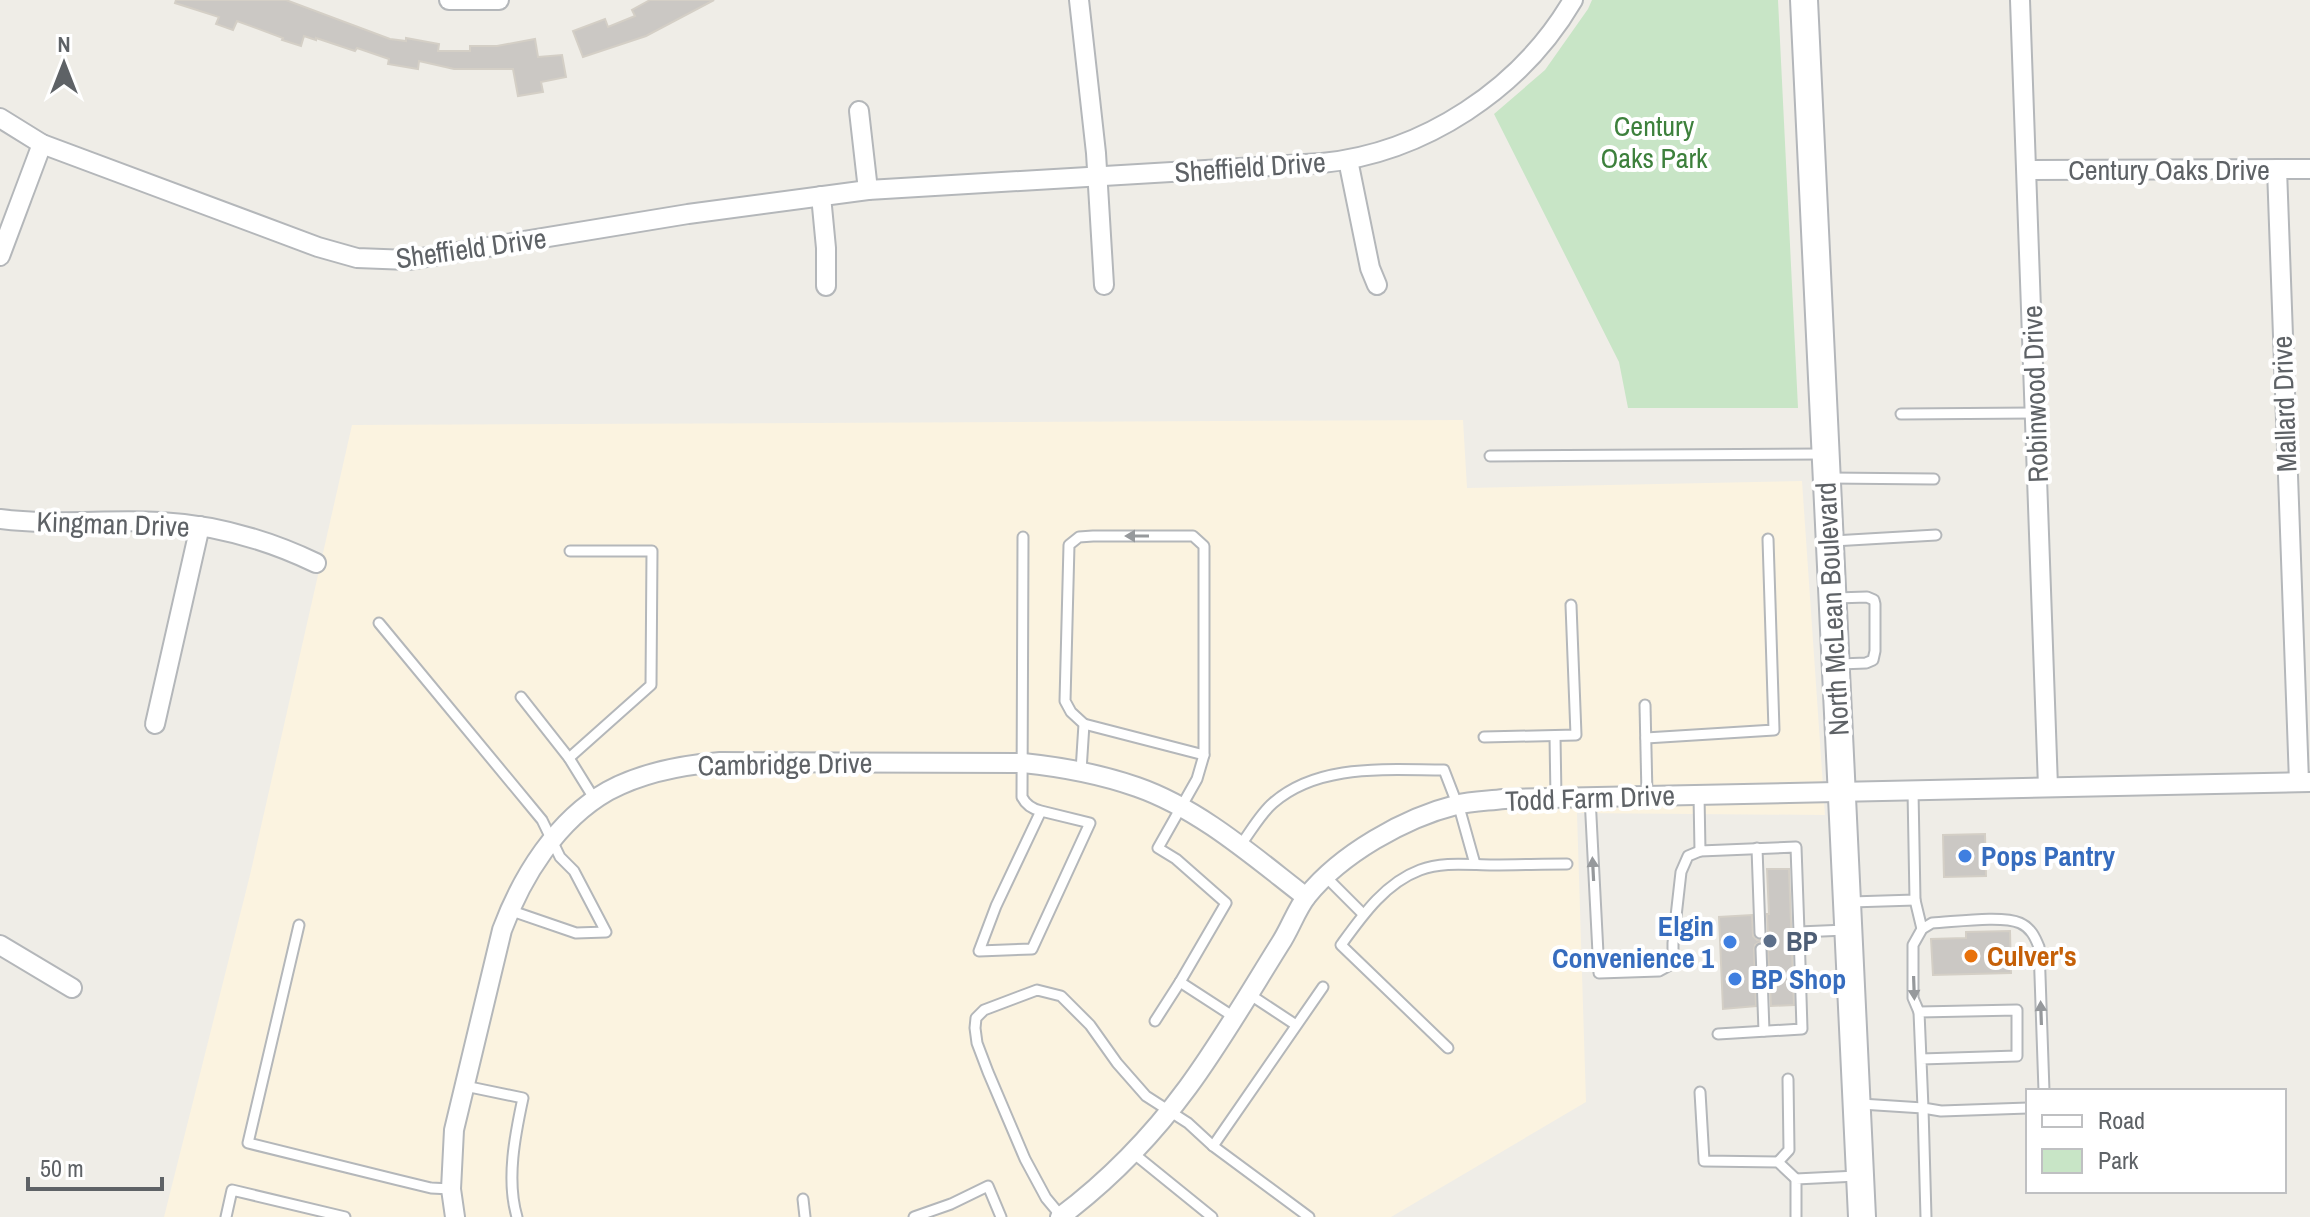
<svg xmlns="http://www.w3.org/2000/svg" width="2310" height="1217" viewBox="0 0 2310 1217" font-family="'Archivo Narrow',sans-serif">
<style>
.commercial{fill:#fbf3e0}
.green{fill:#c8e5c6}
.building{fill:#cbc8c4;stroke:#d4cfc6;stroke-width:2}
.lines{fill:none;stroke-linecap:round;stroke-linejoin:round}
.service-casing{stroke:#b4b7ba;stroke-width:13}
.minor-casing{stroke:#b4b7ba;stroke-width:22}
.secondary-casing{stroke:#b3b6ba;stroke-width:30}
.service{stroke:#fff;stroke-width:9}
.minor{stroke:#fff;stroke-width:18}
.secondary{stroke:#fff;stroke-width:26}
.oneway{fill:#96999c}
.shop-dot{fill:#3f7fe0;stroke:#fff;stroke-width:3}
.service-dot{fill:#5c6f8a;stroke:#fff;stroke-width:3}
.food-dot{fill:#e8710a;stroke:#fff;stroke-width:3}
.labels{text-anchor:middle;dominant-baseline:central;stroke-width:8;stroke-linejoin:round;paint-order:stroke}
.park-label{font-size:28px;fill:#3d803c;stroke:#fff}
.street-label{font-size:28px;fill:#5e6266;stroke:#fff}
.shop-label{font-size:28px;font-weight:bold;fill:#366cbe;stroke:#fff;text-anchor:start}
.service-label{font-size:28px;font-weight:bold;fill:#4e5e75;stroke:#fff;text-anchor:start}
.food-label{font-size:28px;font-weight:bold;fill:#c56008;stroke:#fff;text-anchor:start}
</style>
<rect width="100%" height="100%" fill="#efede7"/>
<!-- commercial -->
<path class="commercial" d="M 1463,420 L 1467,488 L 1802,481 L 1825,815 L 1577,813 L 1586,1102 L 1391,1217 L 164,1217 L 250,875 L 352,425 Z"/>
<!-- green -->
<path class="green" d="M 1592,0 L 1778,0 L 1798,408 L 1628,408 L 1619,362 L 1494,114 L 1545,70 L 1588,9 Z"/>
<!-- building -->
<g class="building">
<path d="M 176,0 L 286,0 L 390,39 L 406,41 L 406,38 L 439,44 L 438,51 L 470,51 L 470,46 L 497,46 L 535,39 L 538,57 L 562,55 L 566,77 L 541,82 L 543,92 L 518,96 L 513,69 L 454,69 L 419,61 L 418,69 L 388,64 L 389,59 L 357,48 L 355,51 L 316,38 L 316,40 L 304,36 L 301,46 L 282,40 L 283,38 L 237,21 L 233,30 L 216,24 L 219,17 L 175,3 Z"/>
<path d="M 650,0 L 714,0 L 646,36 L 583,57 L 573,31 L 605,19 L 608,27 L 635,16 L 632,10 Z"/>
<path d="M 1985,834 L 1986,876 L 1944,877 L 1943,835 Z"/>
<path d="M 1767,869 L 1789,869 L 1794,1005 L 1771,1006 L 1768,949 L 1765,943 L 1760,942 L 1755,945 L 1754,949 L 1756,1006 L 1723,1009 L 1719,917 L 1752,915 L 1753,936 L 1757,940 L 1765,939 L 1768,933 L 1767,914 L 1769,914 Z"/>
<path d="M 2010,931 L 2011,973 L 1933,975 L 1931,939 L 1966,938 L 1966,932 Z"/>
</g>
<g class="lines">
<!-- service casing -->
<g class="service-casing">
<g id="service">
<path d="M 1901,414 L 2036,413"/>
<path d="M 1490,456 L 1822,454"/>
<path d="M 1829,478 L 1934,479"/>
<path d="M 1023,537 L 1022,797 C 1026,805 1032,809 1041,811 L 1090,823 L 1032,949 L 979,951 L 996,906 L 1041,811"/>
<path d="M 1833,541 L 1936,535"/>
<path d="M 1836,598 L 1867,597 L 1874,600 L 1875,604 L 1875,651 L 1873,660 L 1866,663 L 1840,664"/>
<path d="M 379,623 L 542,820 L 560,857 L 574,871 L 606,932 L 576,933 L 509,910"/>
<path d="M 521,697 L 569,758 L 595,800"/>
<path d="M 1645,705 L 1647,795"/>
<path d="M 1084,724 L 1204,755"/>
<path d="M 1555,736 L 1556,798"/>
<path d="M 1484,737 L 1576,735 L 1571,605"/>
<path d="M 1646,738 L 1774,730 L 1768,539"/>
<path d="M 569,758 L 651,685 L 652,551 L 570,551"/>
<path d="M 1081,771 L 1084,724 L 1071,712 L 1065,701 L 1069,545 L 1079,537 L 1093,536 L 1193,536 L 1204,546 L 1204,755 L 1197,779 L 1158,848 L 1176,859 L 1226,903 L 1180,982 L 1155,1021"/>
<path d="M 1699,795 L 1700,851 L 1796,847 L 1799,932"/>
<path d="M 1590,797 L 1599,973 L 1659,971 L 1670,965 L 1673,957 L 1673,943 L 1681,872 L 1688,856 L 1700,851"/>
<path d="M 1239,847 C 1250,833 1260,814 1273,803 C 1319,763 1387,770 1444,770 L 1461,814 L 1475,864"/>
<path d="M 1757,848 L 1760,933"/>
<path d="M 1326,877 L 1363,914"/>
<path d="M 1915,900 L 1922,929"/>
<path d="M 1851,902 L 1915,900 L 1913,791"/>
<path d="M 299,925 L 248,1143 L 398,1180 L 431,1188 L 451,1189"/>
<path d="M 1761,949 L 1764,1031"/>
<path d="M 1180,982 L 1234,1017"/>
<path d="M 1249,994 L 1296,1025"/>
<path d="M 1919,1012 L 1913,998 L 1913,945 L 1922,929 L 1932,923 C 1954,922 2002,915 2020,923 C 2031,928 2035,937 2039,947 L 2044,1091"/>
<path d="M 1718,1034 L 1802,1029 L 1799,932 L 1846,930"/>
<path d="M 1448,1048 L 1341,945 C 1362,916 1385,883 1420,870 C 1443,861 1470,865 1493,865 C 1518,865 1543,864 1567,864"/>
<path d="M 1921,1059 L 2017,1056 L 2017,1010 L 1919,1012 L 1923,1108 L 1941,1111 L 2028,1108"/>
<path d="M 465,1086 L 523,1098 C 515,1135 506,1180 517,1217"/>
<path d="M 1700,1092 L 1704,1161 L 1778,1162 L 1796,1179"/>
<path d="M 1861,1104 L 1923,1108 L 1926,1217"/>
<path d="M 1213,1146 L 1323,987"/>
<path d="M 1133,1153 L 1212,1217"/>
<path d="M 1778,1162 L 1789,1150 L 1788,1079"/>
<path d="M 803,1199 L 805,1217"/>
<path d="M 1061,1216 L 1046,1198 L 1025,1159 L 988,1072 L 977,1043 L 975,1028 L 976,1018 L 984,1010 L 1037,990 L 1061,996 L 1090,1025 L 1117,1063 L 1146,1096 L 1188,1123 L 1213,1146 L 1309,1217"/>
<path d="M 226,1217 L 232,1190 L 345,1217"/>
<path d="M 914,1217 L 951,1204 L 988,1186 L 1001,1217"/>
<path d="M 1796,1217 L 1796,1179 L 1857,1176"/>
</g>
</g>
<!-- minor casing -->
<g class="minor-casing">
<g id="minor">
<path d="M 449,0 L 499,0"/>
<path d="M 1079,0 L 1096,153 L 1104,285"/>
<path d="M 2020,0 L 2048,787"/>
<path d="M 859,111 L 868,190"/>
<path d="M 0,118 L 42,144 L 318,247 L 357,258 L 409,260 L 688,214 L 868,190 L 1322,163 C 1424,153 1521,89 1573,0"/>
<path d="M 1348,160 L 1370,268 L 1377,285"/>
<path d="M 2277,169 L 2299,782"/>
<path d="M 2027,170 L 2310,169"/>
<path d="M 821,196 L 826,248 L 826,286"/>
<path d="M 0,256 L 42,144"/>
<path d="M 0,519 C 54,526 107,519 161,522 C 215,525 268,540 316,563"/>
<path d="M 155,724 L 200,526"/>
<path d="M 0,945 L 72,988"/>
<path d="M 455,1217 L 451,1189 L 454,1130 L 502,930 C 522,876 557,820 608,791 C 643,772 682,765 720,762 L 1023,763 C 1062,767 1100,774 1137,787 C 1200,809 1254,857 1306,897"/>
<path d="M 1060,1217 C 1108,1181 1152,1136 1188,1087 C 1221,1042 1250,992 1280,944 C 1290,929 1296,910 1307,896 C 1341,854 1404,818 1456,805 C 1471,801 1488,801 1504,799 L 2310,782"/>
</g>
</g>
<!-- secondary casing -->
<g class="secondary-casing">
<path id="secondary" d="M 1804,0 L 1862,1217"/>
</g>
<!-- service -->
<use href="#service" class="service"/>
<!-- minor -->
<use href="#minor" class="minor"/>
<!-- secondary -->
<use href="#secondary" class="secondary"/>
</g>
<!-- one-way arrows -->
<defs><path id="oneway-solid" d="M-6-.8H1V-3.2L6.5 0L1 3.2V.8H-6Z" transform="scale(2)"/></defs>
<g class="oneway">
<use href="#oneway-solid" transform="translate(1137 536) rotate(180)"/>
<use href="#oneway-solid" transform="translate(1593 869) rotate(-93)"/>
<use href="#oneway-solid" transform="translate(1914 988) rotate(88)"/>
<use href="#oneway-solid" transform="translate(2041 1013) rotate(-92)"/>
</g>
<!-- markers -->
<g class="shop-dot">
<circle cx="1965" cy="856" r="8"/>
<circle cx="1730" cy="942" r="8"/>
<circle cx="1735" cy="979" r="8"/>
</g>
<circle class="service-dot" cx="1770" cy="941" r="8"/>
<circle class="food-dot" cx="1971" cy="956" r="8"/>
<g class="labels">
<!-- park labels -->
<g class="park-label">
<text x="1654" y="126">Century<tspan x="1654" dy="32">Oaks Park</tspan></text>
</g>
<!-- street labels -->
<g class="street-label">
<text transform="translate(1250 167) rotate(-4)">Sheffield Drive</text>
<text x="2169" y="170">Century Oaks Drive</text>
<text transform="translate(471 248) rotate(-8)">Sheffield Drive</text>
<text transform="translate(2035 394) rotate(-92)">Robinwood Drive</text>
<text transform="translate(2284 404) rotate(-92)">Mallard Drive</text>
<text transform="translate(113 524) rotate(2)">Kingman Drive</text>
<text transform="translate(1832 609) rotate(-93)">North McLean Boulevard</text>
<text transform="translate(785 764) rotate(-1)">Cambridge Drive</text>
<text transform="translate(1590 798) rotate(-2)">Todd Farm Drive</text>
</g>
<!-- shop labels -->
<g class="shop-label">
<text x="1981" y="856">Pops Pantry</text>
<text x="1714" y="926" text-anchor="end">Elgin<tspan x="1714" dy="32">Convenience 1</tspan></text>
<text x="1751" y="979">BP Shop</text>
</g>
<!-- service labels -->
<g class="service-label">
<text x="1786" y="941">BP</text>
</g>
<!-- food labels -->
<g class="food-label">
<text x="1987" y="956">Culver's</text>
</g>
</g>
<!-- legend -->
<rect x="2026" y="1089" width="260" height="104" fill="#ffffff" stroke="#bfc0c2" stroke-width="2"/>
<rect x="2042" y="1115" width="40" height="12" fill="#ffffff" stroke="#bfc0c2" stroke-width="2"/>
<text x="2098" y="1129" font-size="24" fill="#5e6266">Road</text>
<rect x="2042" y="1149" width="40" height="24" fill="#c8e5c6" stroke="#bfc0c2" stroke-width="2"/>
<text x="2098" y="1169" font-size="24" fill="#5e6266">Park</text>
<!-- north arrow -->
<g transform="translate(64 64)" stroke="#ffffff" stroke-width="6" paint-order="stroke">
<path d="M0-6L14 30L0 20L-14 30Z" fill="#5e6266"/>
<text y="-12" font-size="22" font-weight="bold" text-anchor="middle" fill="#5e6266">N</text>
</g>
<!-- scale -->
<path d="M28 1177v12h134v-12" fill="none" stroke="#5e6266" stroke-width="4"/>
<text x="40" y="1177" font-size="24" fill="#5e6266" stroke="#ffffff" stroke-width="6" paint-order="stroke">50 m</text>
</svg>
